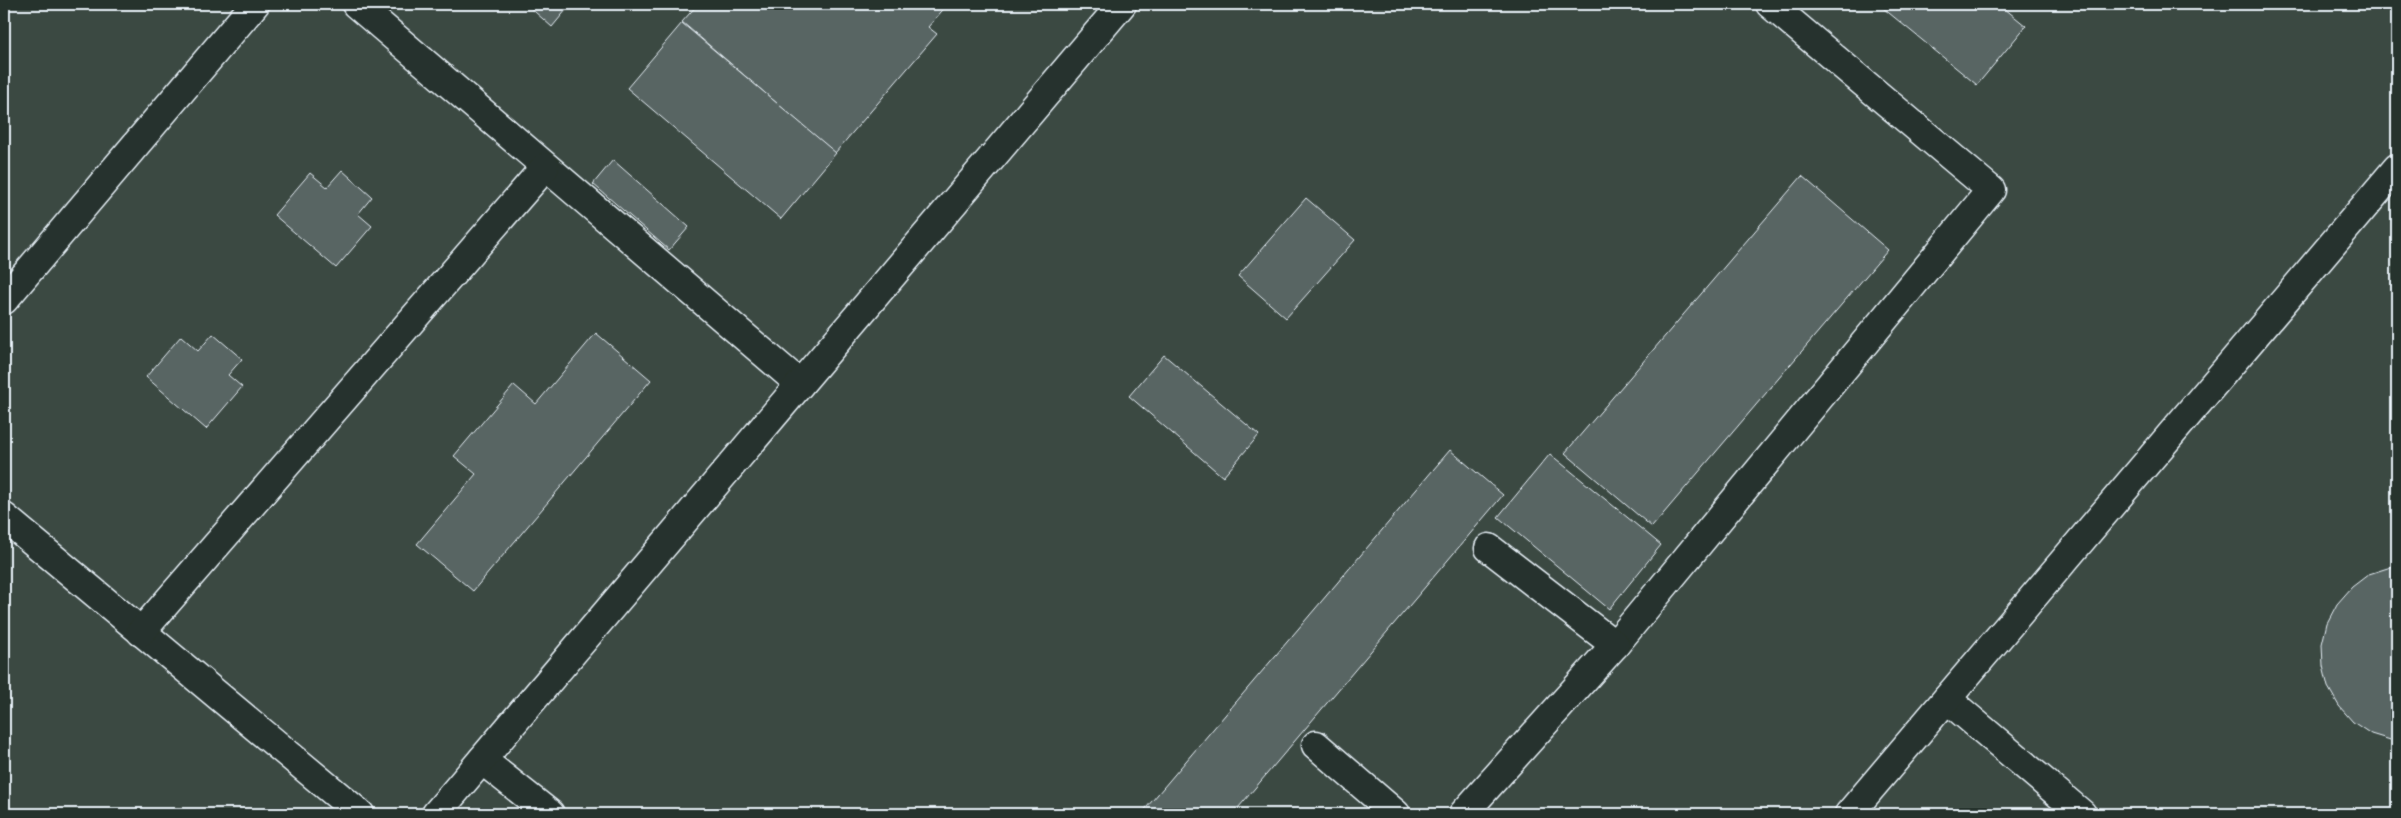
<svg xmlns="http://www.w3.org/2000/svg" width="2401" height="818" viewBox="0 0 2401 818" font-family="Caveat,sans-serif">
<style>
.built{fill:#3b4843}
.building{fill:#596563;stroke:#e8f1f8}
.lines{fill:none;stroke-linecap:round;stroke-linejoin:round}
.minor-casing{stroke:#e8f1f8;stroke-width:31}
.minor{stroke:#26332d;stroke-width:28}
</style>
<rect width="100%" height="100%" fill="#2e3b35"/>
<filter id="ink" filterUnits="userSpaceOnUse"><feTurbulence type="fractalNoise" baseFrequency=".02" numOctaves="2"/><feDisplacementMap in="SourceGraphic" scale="10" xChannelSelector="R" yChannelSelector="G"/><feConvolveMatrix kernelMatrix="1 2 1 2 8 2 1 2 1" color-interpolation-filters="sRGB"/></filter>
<g filter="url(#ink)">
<!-- built -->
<rect class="built" x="4" y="4" width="2393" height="810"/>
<!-- building -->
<g class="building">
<path d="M 526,4 L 571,4 L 552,27 Z"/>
<path d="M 698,4 L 948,4 L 928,27 L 937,34 L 835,153 L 682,22 Z"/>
<path d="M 1878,4 L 1999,4 L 2026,26 L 1977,85 Z"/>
<path d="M 682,23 L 836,153 L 781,219 L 627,88 Z"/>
<path d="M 613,160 L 689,227 L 669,250 L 593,184 Z"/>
<path d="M 342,170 L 372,197 L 358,214 L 372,226 L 336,268 L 274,215 L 310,173 L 327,187 Z"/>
<path d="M 1802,176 L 1888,250 L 1652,527 L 1565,453 Z"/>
<path d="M 1306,198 L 1355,240 L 1286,318 L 1238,276 Z"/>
<path d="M 596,333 L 651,380 L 473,591 L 417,544 L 476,474 L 454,456 L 514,385 L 536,404 Z"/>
<path d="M 213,334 L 242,359 L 228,375 L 242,387 L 206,429 L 146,377 L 181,336 L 198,351 Z"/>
<path d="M 1164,355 L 1259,435 L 1223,477 L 1129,396 Z"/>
<path d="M 1450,450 L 1503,495 L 1233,814 L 1141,814 Z"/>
<path d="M 1550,454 L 1661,545 L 1609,609 L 1498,517 Z"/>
<path d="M 2397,565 L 2397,742 L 2371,734 L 2353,722 L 2339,706 L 2328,687 L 2323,666 L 2322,644 L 2327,623 L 2337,604 L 2352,587 L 2369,574 Z"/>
</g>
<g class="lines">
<!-- minor casing -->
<g class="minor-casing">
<g id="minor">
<path d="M 356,4 L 800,384"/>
<path d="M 4,300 L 255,4"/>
<path d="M 4,517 L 360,814"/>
<path d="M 141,632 L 545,167"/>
<path d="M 1615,645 L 1991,190 L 1770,4"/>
<path d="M 1947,699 L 2082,814"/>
<path d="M 1316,745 L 1396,814"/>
<path d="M 482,760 L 550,814"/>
<path d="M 436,814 L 1122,4"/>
<path d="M 1463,814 L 1615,645 L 1489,548"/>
<path d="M 1849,814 L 2397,168"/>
</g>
</g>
<!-- minor -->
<use href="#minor" class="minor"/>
</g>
</g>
<!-- margin -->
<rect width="2401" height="818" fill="none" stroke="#26332d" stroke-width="20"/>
<rect x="10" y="10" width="2381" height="798" fill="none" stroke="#e8f1f8" stroke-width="2" filter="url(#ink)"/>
</svg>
